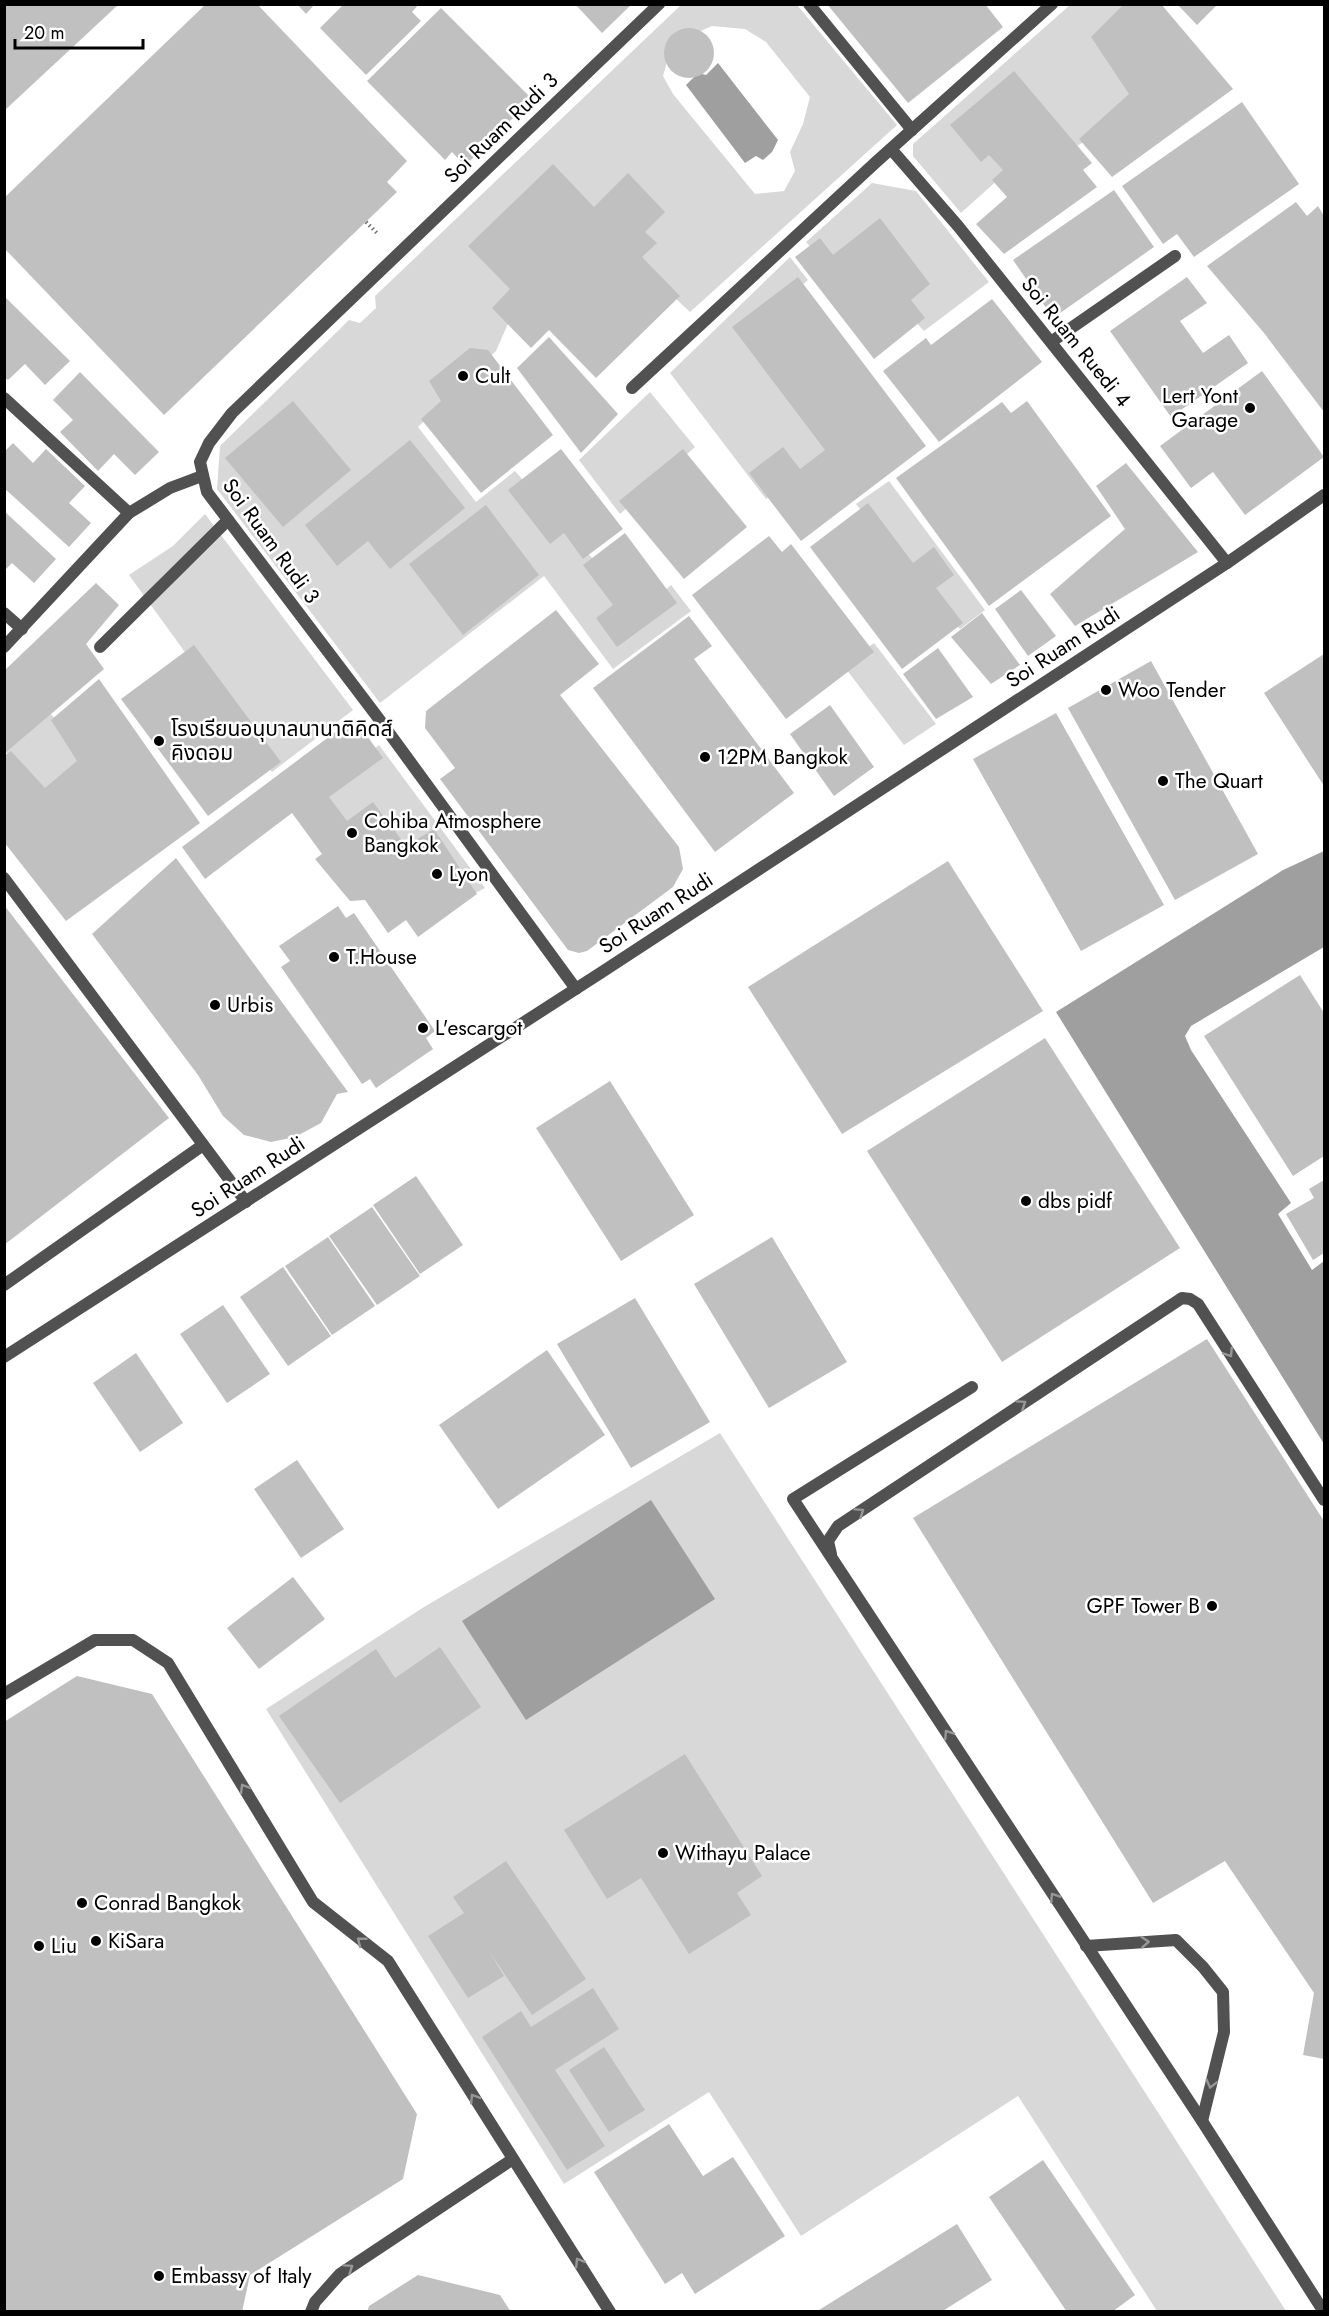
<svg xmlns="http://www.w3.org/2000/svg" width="1329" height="2316" viewBox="0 0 1329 2316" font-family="Jost,'Noto Sans Thai',sans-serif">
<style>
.green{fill:#d8d8d8;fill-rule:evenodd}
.water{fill:#9f9f9f}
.building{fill:#c0c0c0}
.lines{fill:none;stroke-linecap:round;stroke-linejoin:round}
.path{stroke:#737373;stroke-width:4;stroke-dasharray:1.5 3;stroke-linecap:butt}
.lane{stroke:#515151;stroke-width:12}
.street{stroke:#515151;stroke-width:12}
.oneway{stroke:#979797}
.poi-dot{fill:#000;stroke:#fff;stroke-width:2}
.labels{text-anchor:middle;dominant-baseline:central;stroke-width:5;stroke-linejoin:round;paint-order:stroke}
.street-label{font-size:21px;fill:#000;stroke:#fff}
.poi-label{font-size:21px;fill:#000;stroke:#fff;text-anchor:start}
</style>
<rect width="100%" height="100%" fill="#fff"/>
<!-- green -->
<g class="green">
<path d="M 681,5 L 797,5 L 897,125 L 690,312 L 565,195 L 496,351 L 418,427 L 476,502 L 515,471 L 640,612 L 671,585 L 691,611 L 613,669 L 544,576 L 380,703 L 217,489 L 220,446 L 349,320 L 360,323 L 376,308 L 375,296 ZM 712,26 L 745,29 L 766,42 L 810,97 L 803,124 L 790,152 L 795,171 L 784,191 L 755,194 L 673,94 L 663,76 L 670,51 L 685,38 Z"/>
<path d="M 1070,5 L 1154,5 L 1143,103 L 1068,152 L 1012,167 L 961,213 L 913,156 L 913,144 Z"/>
<path d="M 872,183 L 916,191 L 989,282 L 924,331 L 849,250 L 825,264 L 806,242 Z"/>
<path d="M 790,257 L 808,280 L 748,330 L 832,447 L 766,499 L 670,373 Z"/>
<path d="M 650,392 L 695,447 L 620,514 L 579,460 Z"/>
<path d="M 889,481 L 985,610 L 960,629 L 856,504 Z"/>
<path d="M 205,514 L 353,710 L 272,772 L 129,575 L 173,546 Z"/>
<path d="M 874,643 L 936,724 L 904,745 L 843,665 Z"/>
<path d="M 47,709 L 92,765 L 45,803 L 5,751 L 5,743 Z"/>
<path d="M 379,745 L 485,888 L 433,915 L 320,795 Z"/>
<path d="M 720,1433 L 1286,2311 L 1157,2311 L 1018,2096 L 801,2236 L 709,2092 L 564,2184 L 266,1709 L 424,1607 Z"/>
</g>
<!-- water -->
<g class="water">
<path d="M 718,63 L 778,140 L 772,152 L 763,160 L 756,156 L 745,163 L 686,85 L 698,73 L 706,75 Z"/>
<path d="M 1324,851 L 1324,947 L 1191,1026 L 1185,1036 L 1191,1050 L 1291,1203 L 1278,1214 L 1312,1270 L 1324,1261 L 1324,1444 L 1056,1012 L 1283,870 Z"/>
<path d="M 651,1500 L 715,1599 L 526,1720 L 462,1621 Z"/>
</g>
<!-- building -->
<g class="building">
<path d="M 4,4 L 119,4 L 4,111 Z"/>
<path d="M 206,4 L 257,4 L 407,161 L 387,182 L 397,192 L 164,415 L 4,248 L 4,198 Z"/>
<path d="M 297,4 L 315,4 L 306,14 Z"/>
<path d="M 344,4 L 419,4 L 412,12 L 421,21 L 366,75 L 320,28 Z"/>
<path d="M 575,4 L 632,4 L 602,33 Z"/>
<path d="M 827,4 L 985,4 L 1003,27 L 908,103 Z"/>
<path d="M 1124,4 L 1161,4 L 1233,89 L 1112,177 L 1079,139 L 1129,94 L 1091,37 Z"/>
<path d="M 1177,4 L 1218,4 L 1197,25 Z"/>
<path d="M 441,8 L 532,99 L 465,166 L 452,152 L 445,160 L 367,81 Z"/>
<circle cx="689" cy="53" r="25"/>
<path d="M 1014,71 L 1092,163 L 1083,170 L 1097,187 L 1004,254 L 976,224 L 1007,197 L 992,180 L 1003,170 L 989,155 L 981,162 L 950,125 Z"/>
<path d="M 1242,102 L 1299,184 L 1194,257 L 1177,234 L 1163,244 L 1122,186 Z"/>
<path d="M 553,164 L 594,207 L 628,173 L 665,212 L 645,232 L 657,243 L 642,257 L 680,296 L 596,378 L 549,330 L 531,348 L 492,308 L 510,289 L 468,246 Z"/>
<path d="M 1114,190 L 1154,247 L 1053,318 L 1013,260 Z"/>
<path d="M 1296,202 L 1307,216 L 1318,206 L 1324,216 L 1324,412 L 1264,333 L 1207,266 Z"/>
<path d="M 880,218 L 930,284 L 911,300 L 925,318 L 874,359 L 795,257 L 820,238 L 833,255 Z"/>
<path d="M 798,277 L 926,446 L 801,541 L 749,473 L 783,447 L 800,469 L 825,450 L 732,327 Z"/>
<path d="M 1187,277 L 1207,303 L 1180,321 L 1203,353 L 1229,335 L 1248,363 L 1171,417 L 1110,331 Z"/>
<path d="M 4,296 L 70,361 L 45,385 L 25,364 L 8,380 L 4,377 Z"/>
<path d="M 992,299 L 1042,362 L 939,442 L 883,371 L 926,338 L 931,345 Z"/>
<path d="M 549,337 L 618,414 L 581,453 L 517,368 Z"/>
<path d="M 470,348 L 488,350 L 553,435 L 481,493 L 421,419 L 441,401 L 429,381 Z"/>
<path d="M 1262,371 L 1324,457 L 1245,515 L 1213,472 L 1191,488 L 1160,446 Z"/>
<path d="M 80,372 L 159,452 L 135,475 L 114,454 L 98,471 L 60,432 L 73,420 L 53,400 Z"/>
<path d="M 293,401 L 351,470 L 283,527 L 225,458 Z"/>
<path d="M 1027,401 L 1111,516 L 989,606 L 896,478 L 1002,402 L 1011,413 Z"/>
<path d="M 410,440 L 465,508 L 390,569 L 368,541 L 337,566 L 305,525 Z"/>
<path d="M 13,443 L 33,463 L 46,449 L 85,486 L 69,503 L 91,523 L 69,547 L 4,488 L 4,452 Z"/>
<path d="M 561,449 L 623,529 L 583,559 L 564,533 L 550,544 L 508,490 Z"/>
<path d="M 683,449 L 747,527 L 684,579 L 619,501 Z"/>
<path d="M 1126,463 L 1198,552 L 1075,626 L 1050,594 L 1125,529 L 1096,486 Z"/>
<path d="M 868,503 L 913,563 L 934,547 L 954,575 L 936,588 L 963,623 L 902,669 L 810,547 Z"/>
<path d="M 486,505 L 539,575 L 463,635 L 409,564 Z"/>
<path d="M 4,511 L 56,559 L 34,583 L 12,563 L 4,571 Z"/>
<path d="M 625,533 L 677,603 L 617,647 L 596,618 L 613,605 L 583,565 Z"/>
<path d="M 769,536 L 782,552 L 791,544 L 874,652 L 786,719 L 692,595 Z"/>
<path d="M 96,583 L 119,605 L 86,644 L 104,669 L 5,753 L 5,670 Z"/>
<path d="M 1021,590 L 1056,636 L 1028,656 L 995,609 Z"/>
<path d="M 556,610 L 599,664 L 560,695 L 679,847 L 683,869 L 673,887 L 587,951 L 579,953 L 568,950 L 440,779 L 455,768 L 425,728 L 426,711 Z"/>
<path d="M 982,613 L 1020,665 L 991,684 L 951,637 Z"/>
<path d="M 689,616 L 712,646 L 694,659 L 794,793 L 715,852 L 593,688 Z"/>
<path d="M 194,645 L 281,762 L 208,816 L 121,699 Z"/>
<path d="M 938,648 L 973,697 L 936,719 L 903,674 Z"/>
<path d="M 1324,654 L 1324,786 L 1264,693 Z"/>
<path d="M 1151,661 L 1258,854 L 1175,900 L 1068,708 Z"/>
<path d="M 99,679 L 200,823 L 66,921 L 4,842 L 4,756 L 11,751 L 45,788 L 77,761 L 51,720 Z"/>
<path d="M 830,705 L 874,767 L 834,796 L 790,734 Z"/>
<path d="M 1056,713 L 1164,905 L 1081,951 L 973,759 Z"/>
<path d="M 354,718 L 383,758 L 329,797 L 347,821 L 373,802 L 406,846 L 434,829 L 477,894 L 418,937 L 406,920 L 388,933 L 365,900 L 350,901 L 315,859 L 322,854 L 292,813 L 205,879 L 182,847 Z"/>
<path d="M 176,858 L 348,1092 L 337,1094 L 321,1123 L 295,1137 L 271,1142 L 244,1135 L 223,1116 L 198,1075 L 92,934 Z"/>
<path d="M 948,861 L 1043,1011 L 842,1134 L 748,987 Z"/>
<path d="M 4,905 L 169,1118 L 4,1245 Z"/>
<path d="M 338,906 L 346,918 L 354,913 L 435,1031 L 426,1038 L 433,1049 L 376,1088 L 370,1079 L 362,1084 L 281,967 L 290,961 L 279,946 Z"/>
<path d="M 1300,975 L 1324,1013 L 1324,1156 L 1293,1176 L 1204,1036 Z"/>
<path d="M 1045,1038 L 1180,1248 L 1002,1362 L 867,1151 Z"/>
<path d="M 610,1081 L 694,1215 L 621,1261 L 536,1128 Z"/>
<path d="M 416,1176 L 463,1245 L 420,1274 L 373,1205 Z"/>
<path d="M 1324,1180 L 1324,1253 L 1313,1260 L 1286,1214 L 1314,1198 L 1309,1189 Z"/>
<path d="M 372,1207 L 420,1276 L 377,1305 L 329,1236 Z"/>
<path d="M 328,1237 L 375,1306 L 332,1335 L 285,1266 Z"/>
<path d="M 772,1237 L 847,1362 L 769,1408 L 694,1284 Z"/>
<path d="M 283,1267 L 331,1336 L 288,1366 L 240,1297 Z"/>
<path d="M 635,1298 L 710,1422 L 631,1468 L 557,1344 Z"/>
<path d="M 223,1305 L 270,1374 L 227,1403 L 180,1334 Z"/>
<path d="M 1207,1339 L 1324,1521 L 1324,2059 L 1303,2055 L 1314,1993 L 1225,1861 L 1153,1903 L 913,1518 Z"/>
<path d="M 547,1350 L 605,1435 L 498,1509 L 439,1425 Z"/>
<path d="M 136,1353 L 183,1423 L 140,1452 L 93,1383 Z"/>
<path d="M 297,1460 L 344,1529 L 301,1558 L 254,1489 Z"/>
<path d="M 293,1577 L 325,1619 L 259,1669 L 227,1628 Z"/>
<path d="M 440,1647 L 481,1707 L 340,1803 L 279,1716 L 376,1649 L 395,1678 Z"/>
<path d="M 77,1676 L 152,1694 L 417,2114 L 403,2179 L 250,2275 L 242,2312 L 4,2312 L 4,1722 Z"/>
<path d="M 685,1754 L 762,1876 L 737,1893 L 751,1915 L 689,1954 L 641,1878 L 607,1899 L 564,1830 Z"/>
<path d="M 506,1861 L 586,1979 L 532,2015 L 489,1951 L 504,1976 L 468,1998 L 428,1936 L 464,1913 L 453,1897 Z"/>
<path d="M 593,1988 L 619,2029 L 555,2070 L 605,2146 L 567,2170 L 482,2037 L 521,2011 L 531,2027 Z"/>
<path d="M 604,2047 L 645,2110 L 609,2132 L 569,2070 Z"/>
<path d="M 669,2124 L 703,2176 L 733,2157 L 785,2236 L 695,2294 L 682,2273 L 665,2284 L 594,2172 Z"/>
<path d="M 1043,2160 L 1135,2295 L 1112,2312 L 1067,2312 L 989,2197 Z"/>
<path d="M 957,2224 L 992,2280 L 941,2312 L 820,2312 L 819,2310 Z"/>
<path d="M 418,2275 L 500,2295 L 511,2312 L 367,2312 L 369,2306 Z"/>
</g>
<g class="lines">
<!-- path -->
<path class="path" d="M 366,222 L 378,234"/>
<!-- lane -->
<g class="lane">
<path d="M 100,647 L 228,520"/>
<path d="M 4,878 L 246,1202"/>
<path d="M 4,1285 L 203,1145"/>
<path d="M 972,1387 L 793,1499 L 1202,2121 L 1324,2312"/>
<path d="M 831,1554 L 828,1541 L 838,1526 L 1182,1298 L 1190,1299 L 1198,1304 L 1324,1500"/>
<path d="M 4,1694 L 95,1640 L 133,1640 L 168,1663 L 313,1902 L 388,1961 L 610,2312"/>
<path d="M 1086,1946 L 1176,1940 L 1203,1967 L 1223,1992 L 1224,2032 L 1202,2121"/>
<path d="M 311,2312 L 315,2302 L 340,2274 L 513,2159"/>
</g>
<!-- street -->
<g class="street">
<path d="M 809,4 L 912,130"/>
<path d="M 891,149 L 958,226 L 1227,563"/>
<path d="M 1051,342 L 1175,256"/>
<path d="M 632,388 L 875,163 L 1052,4"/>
<path d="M 4,398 L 129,513"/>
<path d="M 4,613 L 22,629"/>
<path d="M 4,647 L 129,513 L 170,488 L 202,476"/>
<path d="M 576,989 L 376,715 L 207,492 L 200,462 L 209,443 L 232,413 L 659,4"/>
<path d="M 4,1357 L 602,972 L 1227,563 L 1324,495"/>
</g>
</g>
<!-- one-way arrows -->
<defs><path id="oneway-chevron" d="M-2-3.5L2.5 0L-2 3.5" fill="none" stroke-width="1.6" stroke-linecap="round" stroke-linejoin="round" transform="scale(1.5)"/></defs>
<g class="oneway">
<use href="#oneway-chevron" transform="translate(1229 1353) rotate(57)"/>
<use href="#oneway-chevron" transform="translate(1022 1404) rotate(-34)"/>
<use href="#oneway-chevron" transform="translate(860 1512) rotate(-34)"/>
<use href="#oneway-chevron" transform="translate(948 1734) rotate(-123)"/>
<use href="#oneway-chevron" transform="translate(244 1788) rotate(-121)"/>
<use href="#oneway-chevron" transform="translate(1054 1897) rotate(-123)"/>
<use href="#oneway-chevron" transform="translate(361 1941) rotate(-142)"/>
<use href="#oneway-chevron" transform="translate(1145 1942) rotate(-4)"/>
<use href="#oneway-chevron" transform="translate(1211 2084) rotate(104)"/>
<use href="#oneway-chevron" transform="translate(474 2098) rotate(-122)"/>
<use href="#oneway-chevron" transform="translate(579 2262) rotate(-122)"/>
<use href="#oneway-chevron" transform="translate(349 2268) rotate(-34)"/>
</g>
<!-- markers -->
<g class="poi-dot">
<circle cx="463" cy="376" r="6"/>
<circle cx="1250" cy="408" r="6"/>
<circle cx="1106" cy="690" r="6"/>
<circle cx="159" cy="741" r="6"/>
<circle cx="705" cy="757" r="6"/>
<circle cx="1163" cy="781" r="6"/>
<circle cx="352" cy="833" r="6"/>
<circle cx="437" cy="874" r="6"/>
<circle cx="334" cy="957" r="6"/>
<circle cx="215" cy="1005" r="6"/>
<circle cx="423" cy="1028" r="6"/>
<circle cx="1026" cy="1201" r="6"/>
<circle cx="1212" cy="1606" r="6"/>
<circle cx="663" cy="1853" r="6"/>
<circle cx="82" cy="1903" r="6"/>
<circle cx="96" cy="1941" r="6"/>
<circle cx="39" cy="1946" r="6"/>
<circle cx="159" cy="2276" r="6"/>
</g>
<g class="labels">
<!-- street labels -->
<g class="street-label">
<text transform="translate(501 128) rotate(-44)">Soi Ruam Rudi 3</text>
<text transform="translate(1076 342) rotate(51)">Soi Ruam Ruedi 4</text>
<text transform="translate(271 541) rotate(54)">Soi Ruam Rudi 3</text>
<text transform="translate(1063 647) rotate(-33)">Soi Ruam Rudi</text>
<text transform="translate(656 913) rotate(-33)">Soi Ruam Rudi</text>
<text transform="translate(248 1177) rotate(-33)">Soi Ruam Rudi</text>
</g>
<!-- poi labels -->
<g class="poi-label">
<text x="475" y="376">Cult</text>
<text x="1238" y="396" text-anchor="end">Lert Yont<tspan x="1238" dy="24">Garage</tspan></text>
<text x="1118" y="690">Woo Tender</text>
<text x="171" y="729">โรงเรียนอนุบาลนานาติคิดส์<tspan x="171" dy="24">คิงดอม</tspan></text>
<text x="717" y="757">12PM Bangkok</text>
<text x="1175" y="781">The Quart</text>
<text x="364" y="821">Cohiba Atmosphere<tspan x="364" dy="24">Bangkok</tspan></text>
<text x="449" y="874">Lyon</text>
<text x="346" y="957">T.House</text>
<text x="227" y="1005">Urbis</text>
<text x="435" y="1028">L'escargot</text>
<text x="1038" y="1201">dbs pidf</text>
<text x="1200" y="1606" text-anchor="end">GPF Tower B</text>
<text x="675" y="1853">Withayu Palace</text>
<text x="94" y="1903">Conrad Bangkok</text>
<text x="108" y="1941">KiSara</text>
<text x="51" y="1946">Liu</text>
<text x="171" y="2276">Embassy of Italy</text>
</g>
</g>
<!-- border -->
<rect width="1329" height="2316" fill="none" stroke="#000000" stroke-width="12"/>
<!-- scale -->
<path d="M15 39v9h128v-9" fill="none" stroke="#000000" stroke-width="3"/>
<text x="24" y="39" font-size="18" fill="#000000" stroke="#ffffff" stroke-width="4.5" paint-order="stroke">20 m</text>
</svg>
